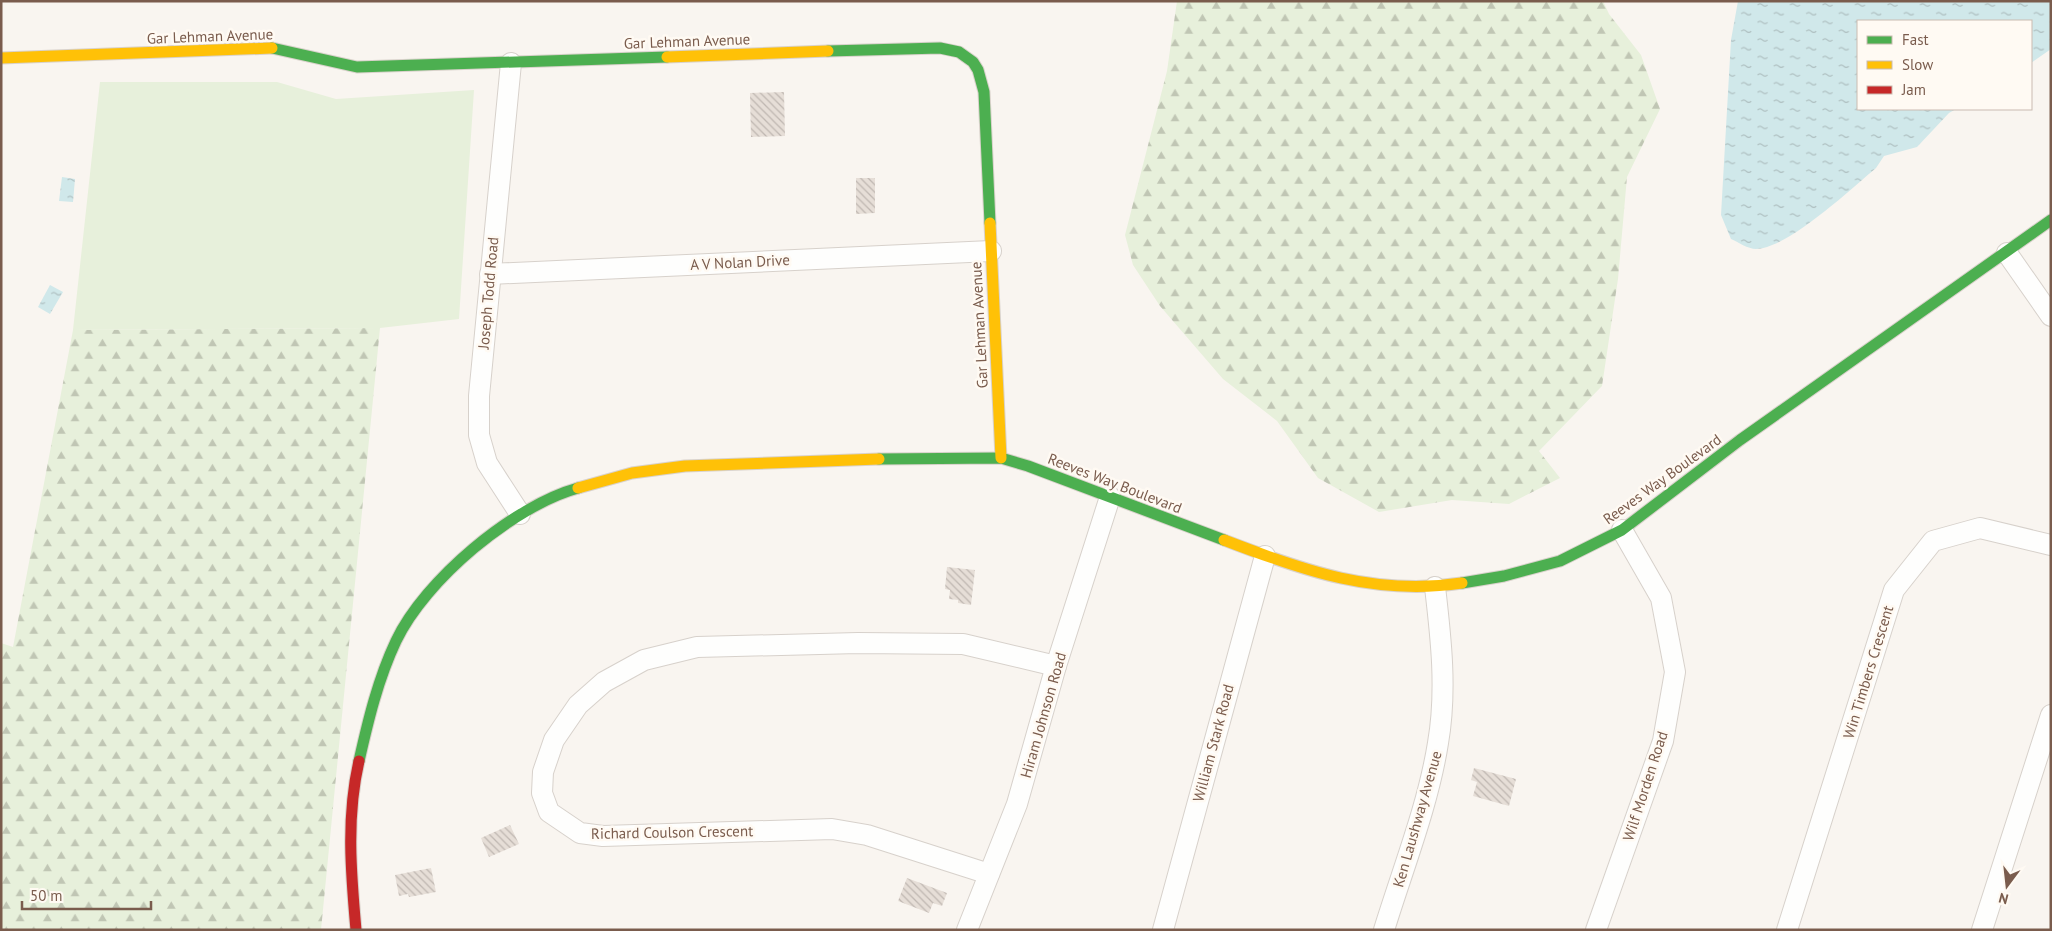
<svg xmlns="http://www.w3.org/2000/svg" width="2052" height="931" viewBox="0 0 2052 931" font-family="'PT Sans',sans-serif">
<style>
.forest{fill:url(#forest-firs)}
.green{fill:#e7f0db}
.water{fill:url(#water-ripples)}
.building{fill:url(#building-back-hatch)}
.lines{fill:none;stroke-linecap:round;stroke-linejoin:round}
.street-casing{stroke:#d7d1cb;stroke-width:22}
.fast-casing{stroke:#d9d2cb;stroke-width:13}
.slow-casing{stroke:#d9d2cb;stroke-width:13}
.jam-casing{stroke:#d9d2cb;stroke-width:13}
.street{stroke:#fefefd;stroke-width:20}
.fast{stroke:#4caf50;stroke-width:11}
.slow{stroke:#ffc107;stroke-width:11}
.jam{stroke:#c62828;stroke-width:11}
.labels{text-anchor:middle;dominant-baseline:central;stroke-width:5;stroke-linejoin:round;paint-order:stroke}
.street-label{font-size:15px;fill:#7a5c4d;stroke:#fffaf3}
</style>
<defs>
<pattern id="forest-firs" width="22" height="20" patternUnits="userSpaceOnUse" patternTransform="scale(1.25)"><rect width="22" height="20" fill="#e7f0db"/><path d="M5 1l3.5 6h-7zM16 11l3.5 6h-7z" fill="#c0c6b4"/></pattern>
<pattern id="water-ripples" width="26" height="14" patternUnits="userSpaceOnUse" patternTransform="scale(1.25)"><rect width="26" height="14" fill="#d0e8ea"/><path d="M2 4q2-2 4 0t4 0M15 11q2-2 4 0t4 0" fill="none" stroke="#aebfc0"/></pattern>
<pattern id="building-back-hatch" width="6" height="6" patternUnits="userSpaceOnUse" patternTransform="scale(1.25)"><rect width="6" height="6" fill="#e6ded7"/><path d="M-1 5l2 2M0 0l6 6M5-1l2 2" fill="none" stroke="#bfb7b1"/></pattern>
</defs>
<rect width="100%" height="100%" fill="#f9f5f0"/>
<!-- forest -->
<g class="forest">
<path d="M 1177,1 L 1603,1 L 1609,14 L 1641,55 L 1660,109 L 1627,177 L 1618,279 L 1602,386 L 1539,451 L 1560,478 L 1509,504 L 1452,500 L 1379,512 L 1318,478 L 1277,421 L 1223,379 L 1160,306 L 1133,265 L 1125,235 L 1167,71 Z"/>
<path d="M 380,328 L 321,930 L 1,930 L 1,643 L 13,647 L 73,330 Z"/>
</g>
<!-- green -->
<path class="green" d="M 100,82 L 277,82 L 336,99 L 474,90 L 459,319 L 380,328 L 73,330 Z"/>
<!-- water -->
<g class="water">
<path d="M 1738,1 L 2051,1 L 2051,49 L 2031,63 L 2031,21 L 1858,21 L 1858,109 L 1956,109 L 1949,113 L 1917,147 L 1884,156 L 1876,168 C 1851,189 1787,249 1756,249 C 1748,249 1738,242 1731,239 L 1721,215 L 1731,40 Z"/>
<path d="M 62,177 L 75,179 L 73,202 L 59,201 Z"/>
<path d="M 50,285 L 63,292 L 50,314 L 38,307 Z"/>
</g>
<!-- building -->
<g class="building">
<path d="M 784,92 L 785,136 L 751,137 L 750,93 Z"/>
<path d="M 856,178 L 875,178 L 875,213 L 856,214 Z"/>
<path d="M 947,567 L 975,570 L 971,605 L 958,603 L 958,600 L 949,599 L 950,590 L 945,589 Z"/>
<path d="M 1474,768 L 1516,779 L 1509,806 L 1473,796 L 1477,782 L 1471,780 Z"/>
<path d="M 510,825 L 519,844 L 489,857 L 481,838 Z"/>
<path d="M 431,868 L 436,892 L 409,897 L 408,894 L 399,896 L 395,875 Z"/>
<path d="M 907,878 L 947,893 L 942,906 L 933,903 L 929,913 L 898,901 Z"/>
</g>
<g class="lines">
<!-- street casing -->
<g class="street-casing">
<g id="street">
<path d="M 511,63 L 479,396 L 479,435 L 487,463 L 520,514"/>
<path d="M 2007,253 L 2051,316"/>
<path d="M 490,274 L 991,251"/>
<path d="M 989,874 L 867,835 L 832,829 L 603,836 L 580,833 L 549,812 L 542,793 L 543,772 L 554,740 L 578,705 L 604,682 L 644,660 L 697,647 L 858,643 L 963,644 L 1056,666"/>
<path d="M 967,930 L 1017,804 L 1056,666 L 1110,497"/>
<path d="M 1163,930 L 1265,556"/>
<path d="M 1384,930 C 1403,868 1428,806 1438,743 C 1447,691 1441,638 1435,587"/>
<path d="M 1596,930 L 1663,741 L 1675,672 L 1661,598 L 1622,530"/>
<path d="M 1787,930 L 1894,590 L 1933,541 L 1980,528 L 2051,545"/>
<path d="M 1982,930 L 2051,715"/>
</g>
</g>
<!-- fast casing -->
<g class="fast-casing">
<g id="fast">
<path d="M 272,48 L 357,67 L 667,57"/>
<path d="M 828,51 L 940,48 L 959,52 L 973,62 L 978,70 L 984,92 L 990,223"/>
<path d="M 879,459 L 1001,458 L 1028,466 L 1224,540"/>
<path d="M 1462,583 L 1504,576 L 1560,561 L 1622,530 L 1740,440 L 2051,220"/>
<path d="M 359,761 C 368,721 378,679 396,641 C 425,580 513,506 578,488"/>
</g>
</g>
<!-- slow casing -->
<g class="slow-casing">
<g id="slow">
<path d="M 667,57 L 828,51"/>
<path d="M 1,58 L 272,48"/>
<path d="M 990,223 L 1001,458"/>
<path d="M 578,488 L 632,473 L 685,466 L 879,459"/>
<path d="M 1224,540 C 1304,571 1376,596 1462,583"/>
</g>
</g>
<!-- jam casing -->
<g class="jam-casing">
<path id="jam" d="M 356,930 C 351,874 346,817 359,761"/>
</g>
<!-- street -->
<use href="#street" class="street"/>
<!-- fast -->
<use href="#fast" class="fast"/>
<!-- slow -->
<use href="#slow" class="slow"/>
<!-- jam -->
<use href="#jam" class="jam"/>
</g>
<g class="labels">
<!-- street labels -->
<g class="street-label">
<text transform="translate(210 36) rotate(-2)">Gar Lehman Avenue</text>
<text transform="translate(687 41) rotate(-2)">Gar Lehman Avenue</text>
<text transform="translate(740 262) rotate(-3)">A V Nolan Drive</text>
<text transform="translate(488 293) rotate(-85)">Joseph Todd Road</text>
<text transform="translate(979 325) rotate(-93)">Gar Lehman Avenue</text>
<text transform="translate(1662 479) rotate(-36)">Reeves Way Boulevard</text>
<text transform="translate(1115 483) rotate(21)">Reeves Way Boulevard</text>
<text transform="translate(1868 672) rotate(-73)">Win Timbers Crescent</text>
<text transform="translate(1043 715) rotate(-74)">Hiram Johnson Road</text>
<text transform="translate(1213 743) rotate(-75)">William Stark Road</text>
<text transform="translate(1645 786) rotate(-72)">Wilf Morden Road</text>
<text transform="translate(1417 819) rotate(-74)">Ken Laushway Avenue</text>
<text transform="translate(672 832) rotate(-1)">Richard Coulson Crescent</text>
</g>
</g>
<!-- border -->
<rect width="2052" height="931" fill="none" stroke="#7a5c4d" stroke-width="5"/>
<!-- legend -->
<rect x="1857" y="20" width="175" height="90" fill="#fffaf3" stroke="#cabbb1"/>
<rect x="1867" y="36" width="25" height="8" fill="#4caf50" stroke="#cabbb1"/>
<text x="1902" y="45" font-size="15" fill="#7a5c4d">Fast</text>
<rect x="1867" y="61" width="25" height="8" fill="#ffc107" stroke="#cabbb1"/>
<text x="1902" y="70" font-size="15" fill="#7a5c4d">Slow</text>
<rect x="1867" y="86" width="25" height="8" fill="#c62828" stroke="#cabbb1"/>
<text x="1902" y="95" font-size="15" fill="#7a5c4d">Jam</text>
<!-- north arrow -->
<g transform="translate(2007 886) rotate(195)" stroke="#fffaf3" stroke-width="4" paint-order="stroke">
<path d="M0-4L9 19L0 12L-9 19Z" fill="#7a5c4d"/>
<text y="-8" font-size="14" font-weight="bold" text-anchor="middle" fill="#7a5c4d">N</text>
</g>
<!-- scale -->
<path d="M22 901v8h129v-8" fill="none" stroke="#7a5c4d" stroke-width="2.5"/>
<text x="30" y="901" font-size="15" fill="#7a5c4d" stroke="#fffaf3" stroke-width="4" paint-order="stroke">50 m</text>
</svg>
